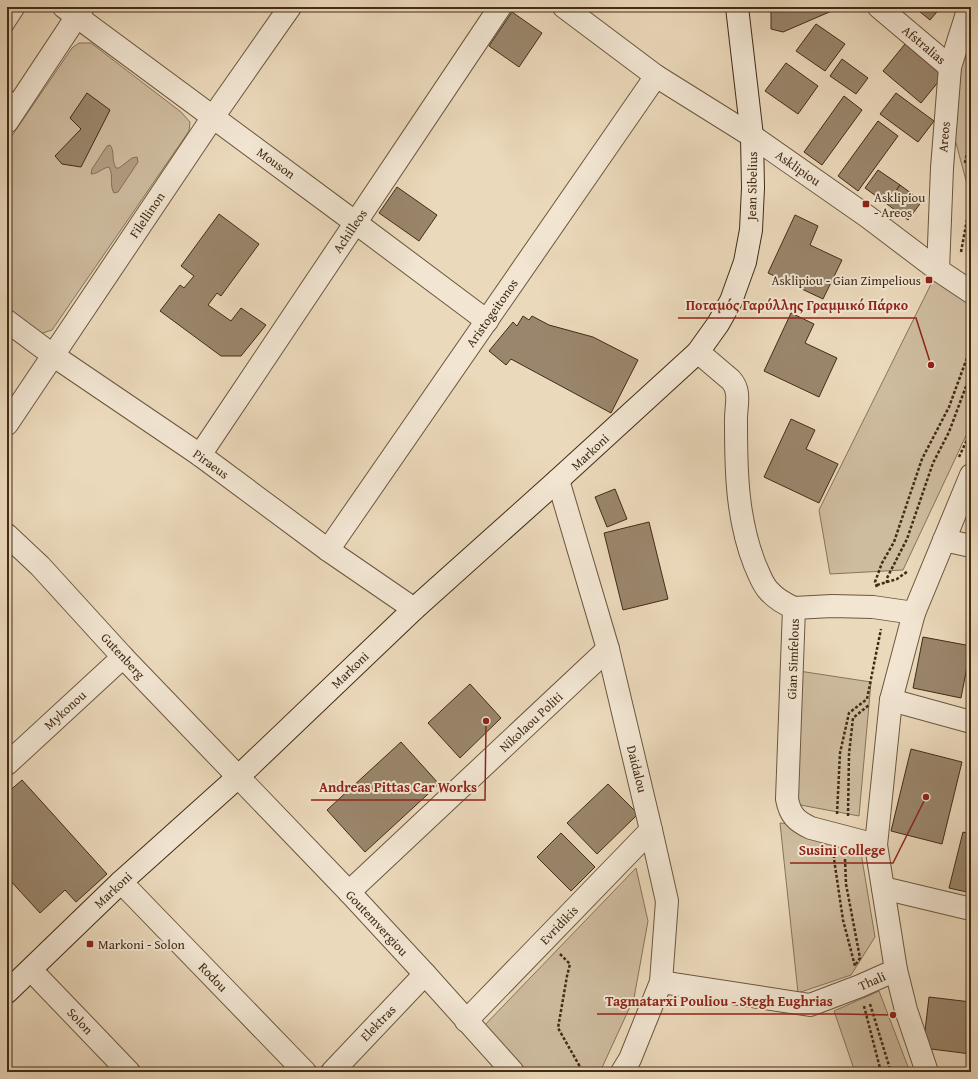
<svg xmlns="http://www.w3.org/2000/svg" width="978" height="1079" viewBox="0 0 978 1079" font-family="'Gentium Book Plus',serif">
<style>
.green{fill:#cebc9f;stroke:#88745a}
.water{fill:#b29e83;stroke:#857057}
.building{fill:#9a866c;stroke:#422c16}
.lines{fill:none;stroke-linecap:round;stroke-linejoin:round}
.lane-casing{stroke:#6c573f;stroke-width:13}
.street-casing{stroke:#6c573f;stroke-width:24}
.secondary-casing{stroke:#422c16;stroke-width:24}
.path{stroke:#422c16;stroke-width:2.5;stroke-dasharray:3 2;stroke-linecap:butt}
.lane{stroke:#f2e6d3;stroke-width:11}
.street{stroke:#f2e6d3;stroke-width:22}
.secondary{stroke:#f2e6d3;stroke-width:22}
.poi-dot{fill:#8f2418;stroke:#f2e6d3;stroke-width:1.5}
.labels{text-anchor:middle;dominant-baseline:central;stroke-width:4;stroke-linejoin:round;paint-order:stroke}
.street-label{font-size:13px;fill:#422c16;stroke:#f2e6d3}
.poi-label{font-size:13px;fill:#422c16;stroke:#f2e6d3;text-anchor:start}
.leader{fill:none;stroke:#8f2418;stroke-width:1.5}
.callout-dot{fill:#8f2418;stroke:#f2e6d3;stroke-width:1.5}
.callout-label{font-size:14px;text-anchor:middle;font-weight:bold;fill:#8f2418;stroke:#f2e6d3;stroke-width:4;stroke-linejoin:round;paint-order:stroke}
</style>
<rect width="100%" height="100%" fill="#ebd9bb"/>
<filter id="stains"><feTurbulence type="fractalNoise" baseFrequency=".005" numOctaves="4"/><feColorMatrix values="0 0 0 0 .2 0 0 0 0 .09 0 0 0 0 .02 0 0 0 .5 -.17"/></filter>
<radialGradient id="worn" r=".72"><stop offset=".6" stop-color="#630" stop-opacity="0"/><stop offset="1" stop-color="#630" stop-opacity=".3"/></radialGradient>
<!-- green -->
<g class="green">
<path d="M 971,21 L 971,199 L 945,102 Z"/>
<path d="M 79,43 L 91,43 L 181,112 L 190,122 L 189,131 L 52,330 L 43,333 L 36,333 L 7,311 L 7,143 L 72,48 Z"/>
<path d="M 935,276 L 971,304 L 971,425 L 903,570 L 830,574 L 819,510 Z"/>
<path d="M 799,671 L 871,682 L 859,816 L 795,804 Z"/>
<path d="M 780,823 L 857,829 L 875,937 L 851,975 L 798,993 Z"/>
<path d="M 636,868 L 648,921 L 634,998 L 600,1072 L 523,1072 L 481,1029 Z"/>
<path d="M 879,991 L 910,1072 L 855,1072 L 834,1011 Z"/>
</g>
<!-- water -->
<path class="water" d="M 110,145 C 115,151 111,160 116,168 L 119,168 L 132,158 L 137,157 L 138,162 L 118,192 L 114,193 C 109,185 114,176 109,167 C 102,168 98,174 91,174 L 92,169 L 107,146 Z"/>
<!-- building -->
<g class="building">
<path d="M 771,7 L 841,7 L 783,32 L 771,29 Z"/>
<path d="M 914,7 L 941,7 L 930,20 Z"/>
<path d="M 512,12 L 542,33 L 519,67 L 489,46 Z"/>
<path d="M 816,24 L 845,44 L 825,71 L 796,51 Z"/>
<path d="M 905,44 L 943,76 L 921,103 L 883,71 Z"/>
<path d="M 842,59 L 868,78 L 856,94 L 830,76 Z"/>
<path d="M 786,63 L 818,86 L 798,114 L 765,91 Z"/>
<path d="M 87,93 L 110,110 L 81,167 L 62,164 L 55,156 L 81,129 L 70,118 Z"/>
<path d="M 896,93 L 934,121 L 918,142 L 880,114 Z"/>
<path d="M 844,96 L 862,110 L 822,165 L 804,152 Z"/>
<path d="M 878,121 L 898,136 L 858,191 L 838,176 Z"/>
<path d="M 878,170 L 900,185 L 887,204 L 865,188 Z"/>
<path d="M 900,185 L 922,201 L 908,220 L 887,204 Z"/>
<path d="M 397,187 L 437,215 L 419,241 L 379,213 Z"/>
<path d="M 219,214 L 259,244 L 221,296 L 217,293 L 208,305 L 231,321 L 241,308 L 266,325 L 241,356 L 221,356 L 160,311 L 180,285 L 184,288 L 194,276 L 181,266 Z"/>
<path d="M 795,215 L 818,226 L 810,245 L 842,260 L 823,299 L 768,273 Z"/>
<path d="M 791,313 L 814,324 L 805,343 L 837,358 L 819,397 L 764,371 Z"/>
<path d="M 523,316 L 529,320 L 532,316 L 549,325 L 593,337 L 638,360 L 611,413 L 511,359 L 506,365 L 489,351 L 513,322 L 517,326 Z"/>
<path d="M 791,419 L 815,430 L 806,449 L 838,464 L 819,503 L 764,477 Z"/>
<path d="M 615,489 L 627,519 L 607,527 L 595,497 Z"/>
<path d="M 649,522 L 668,599 L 623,610 L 604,533 Z"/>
<path d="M 923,637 L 971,646 L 961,698 L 913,688 Z"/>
<path d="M 470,684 L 501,718 L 460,758 L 428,723 Z"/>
<path d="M 401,742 L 439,784 L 365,852 L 327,810 Z"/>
<path d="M 911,749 L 962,762 L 942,844 L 891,831 Z"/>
<path d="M 22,780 L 107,874 L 76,902 L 65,890 L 40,913 L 7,877 L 7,830 L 8,829 L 7,827 L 7,793 Z"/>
<path d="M 608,784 L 638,814 L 597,854 L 567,823 Z"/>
<path d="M 963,832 L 971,834 L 971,893 L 949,888 Z"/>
<path d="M 561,833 L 595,867 L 571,891 L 537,857 Z"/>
<path d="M 929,997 L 971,1002 L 971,1054 L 923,1048 Z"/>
</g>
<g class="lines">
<!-- lane casing -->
<g class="lane-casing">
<g id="lane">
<path d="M 7,27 L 20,7"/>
<path d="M 7,95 L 19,104"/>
</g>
</g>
<!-- street casing -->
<g class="street-casing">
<g id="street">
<path d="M 64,7 L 356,223 L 487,321"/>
<path d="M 564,7 L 656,76 L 752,136 L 868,217 L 938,270 L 971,292"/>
<path d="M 879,7 L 950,67"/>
<path d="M 7,122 L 83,7"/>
<path d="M 938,270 L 942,168 L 950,67 L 969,7"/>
<path d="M 7,321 L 54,356 L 200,455 L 328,550 L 414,609"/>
<path d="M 698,352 L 731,380 C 742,392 735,408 736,424 C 736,472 737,519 755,565 C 759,573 762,584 769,591 C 776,599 785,604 794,608 L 787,799 C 790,815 796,821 811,828 L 876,845"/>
<path d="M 7,424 L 213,117 L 290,7"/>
<path d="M 200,455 L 500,7"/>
<path d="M 558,480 L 608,649 L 651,830 L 667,901 L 661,982 L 630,1059 L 622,1072"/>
<path d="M 7,535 L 40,566 L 123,657 L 349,892 L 425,974 L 513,1072"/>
<path d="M 944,540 L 971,546"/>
<path d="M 328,550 L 656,76"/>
<path d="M 794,608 L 832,606 L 873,607 L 914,613"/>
<path d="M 891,700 L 971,722"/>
<path d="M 7,764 L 123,657"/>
<path d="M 121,882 L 305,1072"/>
<path d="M 883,888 L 971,909"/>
<path d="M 349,892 L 608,649"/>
<path d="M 31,970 L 129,1072"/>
<path d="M 661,982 L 810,1005 L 860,986 L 896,970"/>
<path d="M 466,1021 L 651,830"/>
<path d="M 332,1072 L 425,974"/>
<path d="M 927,1072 L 906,1010 L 896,970 L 876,845 L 891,700 L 914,613 L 971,475"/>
</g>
</g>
<!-- secondary casing -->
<g class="secondary-casing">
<path id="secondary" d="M 7,992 L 121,882 L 238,777 L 414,609 L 558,480 L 698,352 L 718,324 L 731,301 L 745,262 L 751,230 L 753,188 L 752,136 L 737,7"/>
</g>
<!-- path -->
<g class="path">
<path d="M 965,163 L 971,132"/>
<path d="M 961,252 L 971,198"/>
<path d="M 959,457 L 971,431"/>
<path d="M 887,583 L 887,578 L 907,539 L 933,463 L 949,432 L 971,373"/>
<path d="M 877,585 L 897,579 L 908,571"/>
<path d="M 877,587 L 875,582 L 882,563 L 894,542 L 922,459 L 949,407 L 971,347"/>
<path d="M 837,814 L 840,753 L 849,713 L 867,699 L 881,629"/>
<path d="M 848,816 L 849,754 L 853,718 L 869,705"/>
<path d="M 834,855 L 834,859 L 843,920 L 855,966"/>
<path d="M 845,859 L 846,884 L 860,958 L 856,964"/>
<path d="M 560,954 L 570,964 L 567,976 L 558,1028 L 583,1072"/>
<path d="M 870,1004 L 891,1072"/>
<path d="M 864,1006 L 881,1072"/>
</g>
<!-- lane -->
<use href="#lane" class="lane"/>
<!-- street -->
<use href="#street" class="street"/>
<!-- secondary -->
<use href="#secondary" class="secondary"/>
</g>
<!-- markers -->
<g class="poi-dot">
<rect x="862" y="200" width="8" height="8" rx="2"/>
<rect x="925" y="276" width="8" height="8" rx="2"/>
<rect x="86" y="940" width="8" height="8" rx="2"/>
</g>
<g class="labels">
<!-- street labels -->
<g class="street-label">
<text transform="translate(924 45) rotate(40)">Afstralias</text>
<text transform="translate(944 137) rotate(-85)">Areos</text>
<text transform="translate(276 163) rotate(36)">Mouson</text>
<text transform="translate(798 168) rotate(35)">Asklipiou</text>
<text transform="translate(752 186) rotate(-89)">Jean Sibelius</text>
<text transform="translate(147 215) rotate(-56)">Filellinon</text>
<text transform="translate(350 231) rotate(-56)">Achilleos</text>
<text transform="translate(492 313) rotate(-55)">Aristogeitonos</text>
<text transform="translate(590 452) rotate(-43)">Markoni</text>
<text transform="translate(211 464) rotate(36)">Piraeus</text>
<text transform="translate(123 656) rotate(47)">Gutenberg</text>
<text transform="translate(793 659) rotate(-88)">Gian Simfelous</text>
<text transform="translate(350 670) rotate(-44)">Markoni</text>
<text transform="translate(65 710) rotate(-42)">Mykonou</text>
<text transform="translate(531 722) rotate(-43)">Nikolaou Politi</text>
<text transform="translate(637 769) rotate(76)">Daidalou</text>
<text transform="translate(113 890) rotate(-43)">Markoni</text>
<text transform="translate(377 923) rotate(47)">Goutemvergiou</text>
<text transform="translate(559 925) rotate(-46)">Evridikis</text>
<text transform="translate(213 977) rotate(46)">Rodou</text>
<text transform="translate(872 981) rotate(-24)">Thali</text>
<text transform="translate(80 1021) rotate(47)">Solon</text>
<text transform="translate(378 1023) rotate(-46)">Elektras</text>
</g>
<!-- poi labels -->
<g class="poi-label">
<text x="874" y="197">Asklipiou<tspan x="874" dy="15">- Areos</tspan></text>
<text x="921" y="280" text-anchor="end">Asklipiou - Gian Zimpelious</text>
<text x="98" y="944">Markoni - Solon</text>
</g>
</g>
<!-- callouts -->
<path class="leader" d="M931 365L916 318H678M486 721L485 800H311M926 797L893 863H790M893 1015L840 1014H597"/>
<g class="callout-dot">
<circle cx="931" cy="365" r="4"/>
<circle cx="486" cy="721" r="4"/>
<circle cx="926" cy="797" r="4"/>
<circle cx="893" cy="1015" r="4"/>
</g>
<g class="callout-label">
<text x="797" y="310">Ποταμός Γαρύλλης Γραμμικό Πάρκο</text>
<text x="398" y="792">Andreas Pittas Car Works</text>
<text x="842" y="855">Susini College</text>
<text x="719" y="1006">Tagmatarxi Pouliou - Stegh Eughrias</text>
</g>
<!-- margin -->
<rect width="978" height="1079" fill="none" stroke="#ebd9bb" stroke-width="24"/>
<rect x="8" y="8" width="962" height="1063" fill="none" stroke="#422c16" stroke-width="2"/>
<rect x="12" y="12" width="954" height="1055" fill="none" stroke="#422c16"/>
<rect width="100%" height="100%" filter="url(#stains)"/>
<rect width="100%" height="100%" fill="url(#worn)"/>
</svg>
